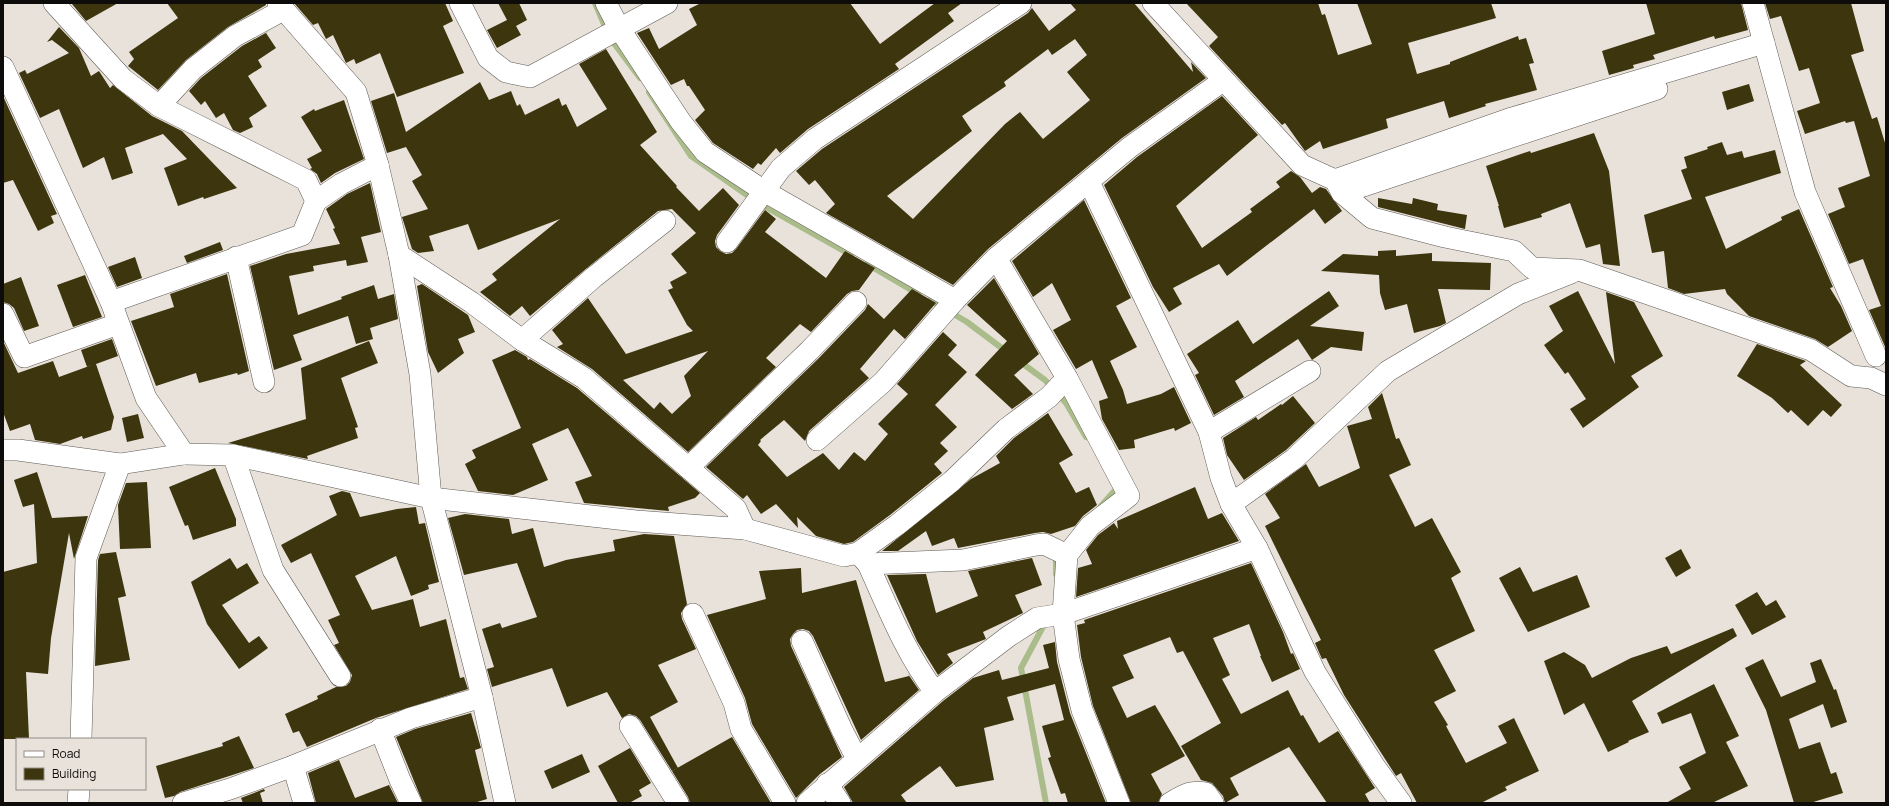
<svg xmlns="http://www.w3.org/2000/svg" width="1889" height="806" viewBox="0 0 1889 806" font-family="Manrope,sans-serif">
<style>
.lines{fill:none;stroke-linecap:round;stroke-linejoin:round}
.stream{stroke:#aabc8a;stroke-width:6}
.building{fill:#3d350d;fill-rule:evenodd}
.minor-casing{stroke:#5f5a54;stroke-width:22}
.minor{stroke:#fff;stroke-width:21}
</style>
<rect width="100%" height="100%" fill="#e8e2db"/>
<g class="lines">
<!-- stream -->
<g class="stream">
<path d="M 595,3 L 610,38 L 640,78"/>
<path d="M 649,92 L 691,156 L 757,202 L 851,255"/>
<path d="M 867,264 L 918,294"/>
<path d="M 930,300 L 967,322 L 1007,352"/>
<path d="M 1019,361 L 1045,380 L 1066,403 L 1086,437"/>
<path d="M 1101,506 L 1117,488 L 1116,486"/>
<path d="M 1056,574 L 1056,556 L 1058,554"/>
<path d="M 1046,803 L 1021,668 L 1046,621"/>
</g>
</g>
<!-- building -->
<g class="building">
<path d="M 74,3 L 118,3 L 86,21 L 72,4 Z"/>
<path d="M 167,3 L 266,3 L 266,5 L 228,27 L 186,60 L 158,90 L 128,66 L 134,59 L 129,52 L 178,18 Z"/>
<path d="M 294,3 L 445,3 L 453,21 L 443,26 L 464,73 L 397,97 L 380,53 L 356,64 L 354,59 L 346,63 L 333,35 L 326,39 L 318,23 L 313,25 Z"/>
<path d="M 498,3 L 519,3 L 527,20 L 516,26 L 521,35 L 497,48 L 487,30 L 507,20 Z"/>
<path d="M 701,3 L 850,3 L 880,44 L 935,3 L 962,3 L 948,13 L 954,21 L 895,64 L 899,69 L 808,129 L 780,153 L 776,148 L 761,165 L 758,163 L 753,169 L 713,143 L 695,120 L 705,110 L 689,86 L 687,86 L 684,79 L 671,85 L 637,33 L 649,28 L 659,49 L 697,25 L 689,9 Z"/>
<path d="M 1070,3 L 1134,3 L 1193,72 L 1191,62 L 1206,78 L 1122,138 L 988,249 L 953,285 L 826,213 L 835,204 L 815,180 L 809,185 L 796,171 L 822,149 L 1028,13 L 1032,8 L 1049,31 L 1076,10 ZM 1075,39 L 1087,55 L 1067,72 L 1090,100 L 1043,139 L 1020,112 L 1005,124 L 913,219 L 887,196 L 972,131 L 962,116 L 1006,86 L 1004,82 L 1048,49 L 1052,55 Z"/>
<path d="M 1186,3 L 1318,3 L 1322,15 L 1325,14 L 1338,55 L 1372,44 L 1357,3 L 1491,3 L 1496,18 L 1408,43 L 1417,74 L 1450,64 L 1450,62 L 1518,36 L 1519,40 L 1526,38 L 1534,63 L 1529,64 L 1537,90 L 1485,104 L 1486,106 L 1449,118 L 1444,101 L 1386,119 L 1388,128 L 1323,149 L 1320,141 L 1305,151 L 1285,123 L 1282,125 L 1209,46 L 1218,37 Z"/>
<path d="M 1646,3 L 1741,3 L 1748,30 L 1715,39 L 1714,36 L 1653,55 L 1655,59 L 1633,65 L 1634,68 L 1609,75 L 1602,51 L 1655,34 Z"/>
<path d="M 1765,3 L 1851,3 L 1864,51 L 1851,55 L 1872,119 L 1877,117 L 1886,146 L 1886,349 L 1869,310 L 1881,306 L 1863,259 L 1849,264 L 1828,214 L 1845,207 L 1838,188 L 1870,176 L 1854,121 L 1846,123 L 1845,121 L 1805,134 L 1797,111 L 1820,103 L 1809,68 L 1799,71 L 1781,16 L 1770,19 Z"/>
<path d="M 59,27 L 79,48 L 91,76 L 99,71 L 110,88 L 113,85 L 152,116 L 182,131 L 237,188 L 204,199 L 203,197 L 178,206 L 164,168 L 187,159 L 163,134 L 125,148 L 133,173 L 112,180 L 104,157 L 83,168 L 59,109 L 40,118 L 19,73 L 25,70 L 27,74 L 69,53 L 52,40 L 47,42 Z"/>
<path d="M 271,30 L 266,33 L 276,48 L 258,60 L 262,67 L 248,76 L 267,106 L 249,118 L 253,127 L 240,133 L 233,130 L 224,113 L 216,118 L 205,101 L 201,105 L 189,91 L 201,78 L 242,46 Z"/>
<path d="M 606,49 L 657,132 L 640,145 L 677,186 L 676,187 L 699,211 L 723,188 L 739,205 L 717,235 L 715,241 L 716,247 L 720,251 L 726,254 L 732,253 L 736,249 L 765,210 L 776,219 L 765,232 L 826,278 L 845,251 L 875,268 L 859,290 L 852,291 L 847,294 L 811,332 L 800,324 L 766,358 L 776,367 L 688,452 L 592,369 L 557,347 L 563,344 L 552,330 L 588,298 L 626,354 L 693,331 L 687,325 L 668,290 L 673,288 L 670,282 L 687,273 L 671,254 L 696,233 L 672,209 L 658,211 L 587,268 L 530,316 L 522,306 L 510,316 L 480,292 L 497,280 L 492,274 L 560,219 L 478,250 L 468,224 L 429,236 L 434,251 L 418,253 L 412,249 L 402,217 L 428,209 L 412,181 L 422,175 L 406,147 L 387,153 L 371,101 L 394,93 L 406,132 L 480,82 L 489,100 L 511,91 L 517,106 L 520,104 L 525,115 L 559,98 L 562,106 L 566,104 L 577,127 L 607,109 L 579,64 ZM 708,351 L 684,376 L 691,396 L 672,414 L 660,402 L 654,409 L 623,380 Z"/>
<path d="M 1749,84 L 1754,101 L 1727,110 L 1722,92 Z"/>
<path d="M 3,96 L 57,214 L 51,216 L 54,223 L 38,231 L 13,180 L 3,183 Z"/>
<path d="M 1222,96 L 1258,135 L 1176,206 L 1202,248 L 1252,212 L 1250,209 L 1280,187 L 1276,182 L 1291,171 L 1300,177 L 1312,193 L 1320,187 L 1326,189 L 1342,211 L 1325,224 L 1314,209 L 1227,276 L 1219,264 L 1173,288 L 1182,304 L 1169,312 L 1153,287 L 1104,185 L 1137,157 Z"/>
<path d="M 344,100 L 364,159 L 335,173 L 321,183 L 317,174 L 310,169 L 312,168 L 307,159 L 322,151 L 301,117 L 314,109 L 315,111 Z"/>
<path d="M 1594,133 L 1609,171 L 1620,266 L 1603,264 L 1600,244 L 1586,248 L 1570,203 L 1541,214 L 1542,217 L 1504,228 L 1498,206 L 1499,206 L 1486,166 L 1530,151 L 1531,153 Z"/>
<path d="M 1722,142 L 1727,155 L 1742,151 L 1744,158 L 1775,150 L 1781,173 L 1705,197 L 1726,249 L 1782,220 L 1781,217 L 1799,209 L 1833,287 L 1830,288 L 1841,306 L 1852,331 L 1828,347 L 1815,339 L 1749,316 L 1727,294 L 1725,289 L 1684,294 L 1668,288 L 1664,251 L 1652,253 L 1644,215 L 1692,199 L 1681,170 L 1687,168 L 1684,157 L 1708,149 L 1707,147 Z"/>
<path d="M 370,183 L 381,232 L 361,237 L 368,262 L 347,266 L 346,260 L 313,266 L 314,271 L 289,276 L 298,315 L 342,299 L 341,297 L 374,285 L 378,299 L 394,294 L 398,319 L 370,328 L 373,339 L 356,344 L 348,316 L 293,335 L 302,360 L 274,370 L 250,266 L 286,254 L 340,244 L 333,229 L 335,228 L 326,209 L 347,194 Z"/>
<path d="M 1378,198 L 1412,204 L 1413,198 L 1438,204 L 1437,210 L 1467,215 L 1465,229 L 1378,207 Z"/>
<path d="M 1084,200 L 1131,298 L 1116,306 L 1137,347 L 1110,361 L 1123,390 L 1127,404 L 1161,394 L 1174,387 L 1191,423 L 1175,431 L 1174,428 L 1134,440 L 1135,448 L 1119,450 L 1102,419 L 1099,401 L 1108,398 L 1092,360 L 1076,369 L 1053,330 L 1071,320 L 1052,283 L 1033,297 L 1012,261 Z"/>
<path d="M 220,242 L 223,250 L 187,263 L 184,256 Z"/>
<path d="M 1396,250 L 1396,256 L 1432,253 L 1432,261 L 1491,263 L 1490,290 L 1438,289 L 1446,323 L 1440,326 L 1414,333 L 1407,304 L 1385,310 L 1380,293 L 1379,275 L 1321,271 L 1343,254 L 1378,256 L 1378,251 Z"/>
<path d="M 135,257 L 142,278 L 117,287 L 108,267 Z"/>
<path d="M 227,274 L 249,371 L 238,375 L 237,373 L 199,383 L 196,373 L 156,386 L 131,321 L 174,307 L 170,294 Z"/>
<path d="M 85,275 L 102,317 L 73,327 L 57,285 Z"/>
<path d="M 21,277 L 39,326 L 24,331 L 14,308 L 9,304 L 3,302 L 3,284 Z"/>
<path d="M 994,278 L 1039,354 L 1014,375 L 1033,394 L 1012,409 L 975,375 L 1007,341 L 967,305 Z"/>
<path d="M 422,284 L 468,315 L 475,332 L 458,339 L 464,353 L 438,373 L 428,352 L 417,286 Z"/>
<path d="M 912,289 L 936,303 L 905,339 L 894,329 L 860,369 L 869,378 L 809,431 L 805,441 L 784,420 L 760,440 L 761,441 L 758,445 L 787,477 L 823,453 L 839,470 L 854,452 L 865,461 L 888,434 L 878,424 L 908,394 L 897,384 L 943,332 L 957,345 L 948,355 L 967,372 L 935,405 L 957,427 L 940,443 L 948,451 L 934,464 L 942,473 L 890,515 L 853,542 L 844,544 L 816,536 L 797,517 L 798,528 L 776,504 L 761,514 L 747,495 L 743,499 L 706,467 L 818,359 L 865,310 L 868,304 L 884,319 Z"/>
<path d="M 1329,291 L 1339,306 L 1310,326 L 1364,332 L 1362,351 L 1331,347 L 1312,360 L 1298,339 L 1235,381 L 1244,397 L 1214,415 L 1195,375 L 1199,373 L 1187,354 L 1238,320 L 1253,344 Z"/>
<path d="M 1578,291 L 1615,364 L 1606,292 L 1634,302 L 1663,356 L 1631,376 L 1639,387 L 1583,428 L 1570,409 L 1586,399 L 1568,372 L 1565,374 L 1544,345 L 1563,331 L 1549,306 Z"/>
<path d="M 112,339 L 118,356 L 96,364 L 114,417 L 111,430 L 83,439 L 82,436 L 60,444 L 35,440 L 30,424 L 10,431 L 3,412 L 3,341 L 18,373 L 53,361 L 59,377 L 92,365 L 87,367 L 81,350 Z"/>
<path d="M 369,341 L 378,363 L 341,378 L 358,427 L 355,428 L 358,438 L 307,456 L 308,459 L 228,443 L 306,419 L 301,368 Z"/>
<path d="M 1757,344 L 1806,361 L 1800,365 L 1842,405 L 1831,417 L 1823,410 L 1808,426 L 1791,410 L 1788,413 L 1772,398 L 1737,376 Z"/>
<path d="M 515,350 L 527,357 L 528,360 L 530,359 L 577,388 L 700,493 L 695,498 L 668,507 L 669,511 L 584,503 L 575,482 L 592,476 L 568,428 L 532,444 L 548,480 L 513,495 L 478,491 L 465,464 L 476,458 L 472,450 L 521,428 L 492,360 Z"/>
<path d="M 1382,393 L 1396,439 L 1399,438 L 1411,465 L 1389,475 L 1415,527 L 1432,518 L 1461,572 L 1451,578 L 1475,631 L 1434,650 L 1456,691 L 1434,702 L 1448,725 L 1446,726 L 1466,763 L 1507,743 L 1498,726 L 1514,718 L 1539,771 L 1505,787 L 1507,790 L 1481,803 L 1417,803 L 1401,773 L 1396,776 L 1344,695 L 1326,658 L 1322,659 L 1315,643 L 1321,640 L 1265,526 L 1280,518 L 1265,494 L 1306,464 L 1319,487 L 1360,468 L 1347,426 L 1372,419 L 1368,407 Z"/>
<path d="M 1293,396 L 1315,423 L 1286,450 L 1244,480 L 1227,455 L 1223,438 L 1256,417 L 1258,420 L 1281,404 L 1282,405 Z"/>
<path d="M 1048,413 L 1073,455 L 1059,463 L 1076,493 L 1089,487 L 1097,505 L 1083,516 L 1075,526 L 1051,534 L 1043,532 L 1035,533 L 958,548 L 954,538 L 932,546 L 926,531 L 898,551 L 882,551 L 971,479 L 1000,463 L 996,456 L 1014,438 Z"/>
<path d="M 138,414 L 144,438 L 127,442 L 122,418 Z"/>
<path d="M 215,468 L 236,519 L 236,526 L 193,540 L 188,525 L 185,526 L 169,487 Z"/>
<path d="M 37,472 L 52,518 L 88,516 L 74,559 L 69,533 L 51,638 L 48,674 L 26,672 L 29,739 L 3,739 L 3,572 L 37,563 L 34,504 L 23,507 L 14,480 Z"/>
<path d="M 147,482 L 151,548 L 120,549 L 118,505 L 126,483 Z"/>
<path d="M 1195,487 L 1208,519 L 1222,513 L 1239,541 L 1076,597 L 1078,568 L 1092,564 L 1086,550 L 1098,535 L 1114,523 L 1118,529 L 1117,521 Z"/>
<path d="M 342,491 L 350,493 L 360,517 L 397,509 L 416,507 L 419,524 L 425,523 L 439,582 L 428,585 L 429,589 L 411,596 L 396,556 L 355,576 L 372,610 L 413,599 L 420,627 L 446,619 L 460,678 L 464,677 L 468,689 L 376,718 L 307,747 L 299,731 L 293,733 L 285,714 L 318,699 L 317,696 L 336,687 L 346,686 L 350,682 L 352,675 L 334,645 L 339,643 L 328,620 L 340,615 L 311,553 L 291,563 L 281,545 L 337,515 L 329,496 Z"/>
<path d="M 465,514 L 509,519 L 512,534 L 533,528 L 544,567 L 566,560 L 615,551 L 613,540 L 644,534 L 674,536 L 687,604 L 681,613 L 682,619 L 696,649 L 658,665 L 678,702 L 650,717 L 678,768 L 672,771 L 640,720 L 636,716 L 629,714 L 622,718 L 607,692 L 567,707 L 552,668 L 492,687 L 487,669 L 494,667 L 482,629 L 500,623 L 502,628 L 537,617 L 517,563 L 464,575 L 448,518 Z"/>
<path d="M 1681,549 L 1691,568 L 1676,577 L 1665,558 Z"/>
<path d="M 116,552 L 126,596 L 118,598 L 130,660 L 95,666 L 98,560 L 100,554 Z"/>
<path d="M 230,558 L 237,569 L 247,563 L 259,583 L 222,605 L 249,643 L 259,636 L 268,648 L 239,669 L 207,624 L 191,582 Z"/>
<path d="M 1032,558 L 1042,585 L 1015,595 L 1023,613 L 983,632 L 986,639 L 947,654 L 953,663 L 938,675 L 917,641 L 887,575 L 926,574 L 936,613 L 978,596 L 968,571 Z"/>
<path d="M 1251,563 L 1283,632 L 1291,654 L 1293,653 L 1300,669 L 1272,682 L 1260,656 L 1261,656 L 1249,624 L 1213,638 L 1230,675 L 1222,679 L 1241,714 L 1288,690 L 1301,716 L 1303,715 L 1319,743 L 1338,731 L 1375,788 L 1365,794 L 1370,803 L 1327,803 L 1289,747 L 1230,778 L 1239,795 L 1225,803 L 1223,796 L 1212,783 L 1201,780 L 1181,746 L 1221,723 L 1183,651 L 1177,653 L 1170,637 L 1123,655 L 1134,678 L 1112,687 L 1127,718 L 1155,705 L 1185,756 L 1151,774 L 1162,794 L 1158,803 L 1131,803 L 1093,706 L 1081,657 L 1077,625 L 1085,623 L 1084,620 Z"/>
<path d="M 1520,567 L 1533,592 L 1577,575 L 1590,607 L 1528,632 L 1499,578 Z"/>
<path d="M 801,568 L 802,593 L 856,580 L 885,682 L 909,676 L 908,674 L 919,690 L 861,740 L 813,636 L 809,631 L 803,629 L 797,630 L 793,634 L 790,639 L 791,646 L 842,757 L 820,774 L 796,798 L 752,724 L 745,698 L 707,615 L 766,599 L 759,571 Z"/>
<path d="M 1757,592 L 1766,606 L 1776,600 L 1786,617 L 1752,635 L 1735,605 Z"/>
<path d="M 1733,628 L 1737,636 L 1632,701 L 1649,732 L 1628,741 L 1629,742 L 1608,752 L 1584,703 L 1564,715 L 1544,661 L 1564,652 L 1585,665 L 1592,678 L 1631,658 L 1667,646 L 1671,654 Z"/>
<path d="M 1055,642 L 1057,662 L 1070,713 L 1106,803 L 1068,803 L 1065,793 L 1061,794 L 1048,758 L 1051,757 L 1042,726 L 1064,720 L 1055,684 L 1007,697 L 1014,720 L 984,728 L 994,780 L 956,787 L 940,766 L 901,795 L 907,803 L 853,803 L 844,787 L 943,701 L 973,678 L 999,670 L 1002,680 L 1049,668 L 1043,645 Z"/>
<path d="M 1763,659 L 1781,697 L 1816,682 L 1810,663 L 1821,659 L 1834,690 L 1836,689 L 1847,722 L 1831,728 L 1823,704 L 1789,719 L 1799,749 L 1820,742 L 1831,774 L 1836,772 L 1843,793 L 1810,803 L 1794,803 L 1766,710 L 1745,668 Z"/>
<path d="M 1714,684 L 1739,736 L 1726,742 L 1748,786 L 1712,803 L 1666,803 L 1691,789 L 1679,767 L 1706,753 L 1691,713 L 1662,724 L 1657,713 Z"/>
<path d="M 471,713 L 481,748 L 475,750 L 487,799 L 474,803 L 423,803 L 396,737 L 415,729 Z"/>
<path d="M 239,736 L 254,768 L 180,792 L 174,796 L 165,798 L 156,766 L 223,746 L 222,743 Z"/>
<path d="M 732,737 L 771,803 L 690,803 L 688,797 L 672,771 Z"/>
<path d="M 630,748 L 651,783 L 639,790 L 642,796 L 629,803 L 618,803 L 598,766 Z"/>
<path d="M 582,754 L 590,772 L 552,789 L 544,771 Z"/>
<path d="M 339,760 L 355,798 L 389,785 L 398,803 L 316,803 L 308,773 Z"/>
<path d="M 264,789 L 265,791 L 260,793 L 263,803 L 243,803 L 241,798 Z"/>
</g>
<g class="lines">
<!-- minor casing -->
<g class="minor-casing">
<g id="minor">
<path d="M 54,3 L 123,79 L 159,106 L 306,180 L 316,201 L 341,184 L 378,165"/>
<path d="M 278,3 L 356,92 L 378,165 L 399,255 L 420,374 L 431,498 L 482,697 L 505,803"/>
<path d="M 460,3 L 488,58 L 506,72 L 530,77 L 667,3"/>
<path d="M 606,3 L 619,28 L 659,89 L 681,122 L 705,152 L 764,191 L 955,300"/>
<path d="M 1153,3 L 1302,165 L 1335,180 L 1342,193 L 1372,218 L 1445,237 L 1514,251 L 1532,268 L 1579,270 L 1811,350 L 1851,376 L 1871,378 L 1886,385"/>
<path d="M 1753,3 L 1805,192 L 1876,356"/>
<path d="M 3,67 L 111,302 L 146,398 L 184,454 L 233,455 L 431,498 L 636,521 L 745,529 L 844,556 L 858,553 L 868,564 L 963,560 L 1036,545 L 1044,544 L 1067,555"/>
<path d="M 159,106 L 193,69 L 235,36 L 283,10"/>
<path d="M 1335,180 L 1512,118 L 1764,43"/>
<path d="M 1089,182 L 1209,432 L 1221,478 L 1231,504 L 1257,548 L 1315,672 L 1375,767 L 1401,803"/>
<path d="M 1342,193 L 1657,89"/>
<path d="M 727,242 L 781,168 L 815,139 L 1021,3"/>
<path d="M 399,255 L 471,302 L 522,340 L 584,378 L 736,509 L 745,529"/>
<path d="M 236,257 L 264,382"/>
<path d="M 996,258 L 1067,378 L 1129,496 L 1090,526 L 1067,555 L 1063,614 L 1069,659 L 1082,710 L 1119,803"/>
<path d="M 111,302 L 302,235 L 316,201"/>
<path d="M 3,314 L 24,357 L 118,324"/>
<path d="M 522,340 L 594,277 L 665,221"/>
<path d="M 1209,432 L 1310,371"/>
<path d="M 817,440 L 883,382 L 955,300 L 996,258 L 1130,147 L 1224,80"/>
<path d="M 3,450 L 18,450 L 120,464 L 184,454"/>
<path d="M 233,455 L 273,570 L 340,676"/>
<path d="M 688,468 L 809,351 L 856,302"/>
<path d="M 1231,504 L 1294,459 L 1388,371 L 1518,294 L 1571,273"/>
<path d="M 858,553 L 897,525 L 952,481 L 1006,429 L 1049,397 L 1067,378"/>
<path d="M 868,564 C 888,608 906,654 935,692"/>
<path d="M 693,614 L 734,703 L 741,729 L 785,803"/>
<path d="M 802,641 L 842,730 L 857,759"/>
<path d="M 630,726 L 678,803"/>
<path d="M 380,729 L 400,780 L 411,803"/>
<path d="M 81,739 L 86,558 L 120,464"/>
<path d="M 293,766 L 304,803"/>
<path d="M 827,784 L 840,803"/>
<path d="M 78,803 L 79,789"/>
<path d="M 183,803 L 230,789 L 293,766 L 411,718 L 482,697"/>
<path d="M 807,803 L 935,692 L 1009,636 L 1037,618 L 1063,614 L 1257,548"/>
<path d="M 1170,803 C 1184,795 1190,790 1206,793 L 1213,803"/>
</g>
</g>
<!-- minor -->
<use href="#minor" class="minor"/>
</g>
<!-- border -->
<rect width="1889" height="806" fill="none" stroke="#0e0c0a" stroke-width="8"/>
<!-- legend -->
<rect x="16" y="738" width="130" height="52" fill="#e8e2db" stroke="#918c87"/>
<rect x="24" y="751" width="20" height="6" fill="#ffffff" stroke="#918c87"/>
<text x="52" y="758" font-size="12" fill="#0e0c0a">Road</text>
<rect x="24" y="768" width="20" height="12" fill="#3d350d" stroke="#918c87"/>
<text x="52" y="778" font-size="12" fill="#0e0c0a">Building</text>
</svg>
